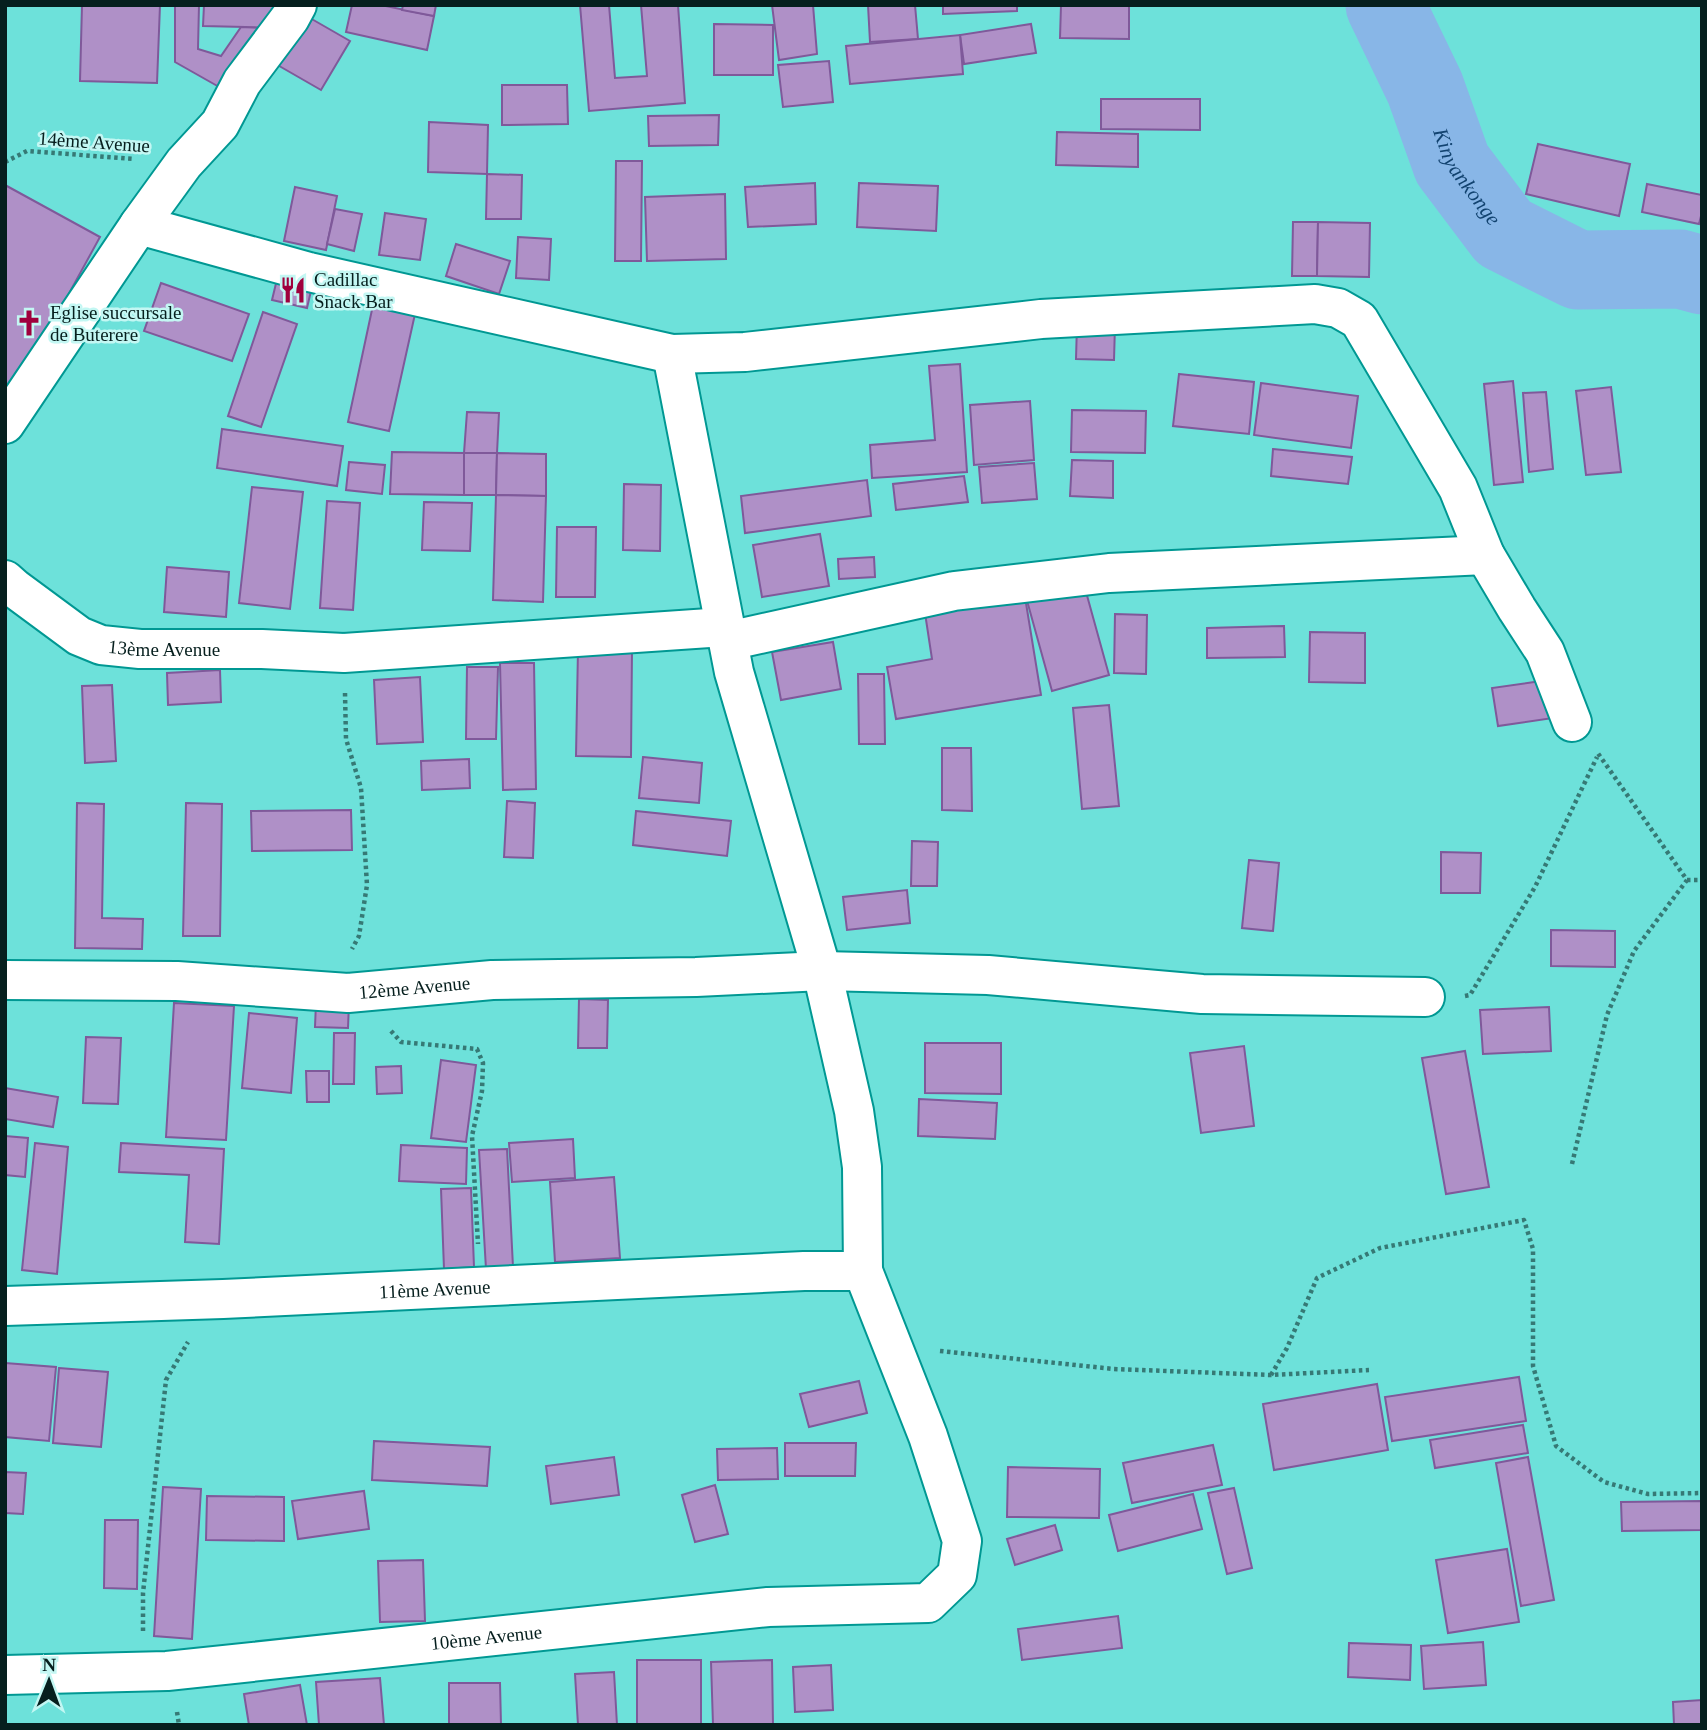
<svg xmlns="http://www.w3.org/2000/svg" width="1707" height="1730" viewBox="0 0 1707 1730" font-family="Georgia,serif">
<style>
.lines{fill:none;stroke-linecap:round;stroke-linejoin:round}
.river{stroke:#88b6e7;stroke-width:79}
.building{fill:#af90c7;stroke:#7f599a;stroke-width:2}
.minor-casing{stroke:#009893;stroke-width:42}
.path{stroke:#367975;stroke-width:4.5;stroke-dasharray:3.5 3.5;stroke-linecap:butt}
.minor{stroke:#fff;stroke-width:38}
.labels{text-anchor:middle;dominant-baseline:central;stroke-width:5;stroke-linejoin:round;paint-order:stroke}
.street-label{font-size:19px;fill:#061f1e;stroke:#c3f7f3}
.poi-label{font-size:19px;fill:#061f1e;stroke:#c3f7f3;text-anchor:start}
.water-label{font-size:21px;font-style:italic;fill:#124370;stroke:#c3f7f3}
</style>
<rect width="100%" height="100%" fill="#6de1da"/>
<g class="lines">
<!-- river -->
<path class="river" id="s1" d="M 1385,5 L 1425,88 L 1452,164 L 1504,233 L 1578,270 L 1680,269 L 1702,275"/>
</g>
<!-- building -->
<g class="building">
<path d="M 82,5 L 160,5 L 157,83 L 80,81 Z"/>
<path d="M 175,5 L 199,5 L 198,49 L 221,56 L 241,27 L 266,28 L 228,92 L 175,62 Z"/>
<path d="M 204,5 L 282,5 L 281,28 L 203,26 Z"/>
<path d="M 352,5 L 381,5 L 434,16 L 427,50 L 346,32 Z"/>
<path d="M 403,5 L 436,5 L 434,16 L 402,10 Z"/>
<path d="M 580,5 L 609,5 L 615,78 L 647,76 L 641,5 L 678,5 L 685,103 L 589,111 Z"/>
<path d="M 772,5 L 813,5 L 817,54 L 779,60 Z"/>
<path d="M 868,5 L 915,5 L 918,39 L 870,42 Z"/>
<path d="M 943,5 L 1017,5 L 1017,11 L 943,14 Z"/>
<path d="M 1061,5 L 1129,5 L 1129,39 L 1060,38 Z"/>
<path d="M 303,14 L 350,41 L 321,90 L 274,63 Z"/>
<path d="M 714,24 L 773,25 L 773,75 L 714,75 Z"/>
<path d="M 1031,24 L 1036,53 L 964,64 L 960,35 Z"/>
<path d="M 960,35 L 963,74 L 850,84 L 846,46 Z"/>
<path d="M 829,61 L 833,102 L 783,107 L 778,65 Z"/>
<path d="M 502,85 L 567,85 L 568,124 L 502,125 Z"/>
<path d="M 1101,99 L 1200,99 L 1200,130 L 1101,129 Z"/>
<path d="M 719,115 L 718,145 L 649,146 L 648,116 Z"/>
<path d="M 429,122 L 488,125 L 487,174 L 428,172 Z"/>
<path d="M 1057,132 L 1138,134 L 1138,167 L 1056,165 Z"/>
<path d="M 1538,144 L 1630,164 L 1619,216 L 1526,194 Z"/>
<path d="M 616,161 L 642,161 L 641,261 L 615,261 Z"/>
<path d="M 487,174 L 522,175 L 521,219 L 486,219 Z"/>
<path d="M 815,183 L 816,224 L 748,227 L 745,187 Z"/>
<path d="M 859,183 L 938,186 L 936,231 L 857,227 Z"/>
<path d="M 1647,184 L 1702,195 L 1702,212 L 1699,224 L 1642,212 Z"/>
<path d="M 5,185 L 100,237 L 5,410 Z"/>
<path d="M 295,187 L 337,196 L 326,250 L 284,241 Z"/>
<path d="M 725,194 L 726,259 L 647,261 L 645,197 Z"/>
<path d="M 335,209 L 362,214 L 354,251 L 327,244 Z"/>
<path d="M 385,213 L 426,219 L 420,260 L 379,255 Z"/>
<path d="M 1293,222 L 1318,222 L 1317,276 L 1292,276 Z"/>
<path d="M 1318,222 L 1370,223 L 1369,277 L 1317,276 Z"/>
<path d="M 518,237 L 551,239 L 549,280 L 516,278 Z"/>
<path d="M 456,244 L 510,261 L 499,294 L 446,276 Z"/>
<path d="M 279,271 L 314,278 L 307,308 L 272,300 Z"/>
<path d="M 161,283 L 249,314 L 232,361 L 144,331 Z"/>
<path d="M 373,305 L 415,314 L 389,431 L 348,422 Z"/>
<path d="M 263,312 L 297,324 L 261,427 L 228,416 Z"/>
<path d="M 1077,324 L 1115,325 L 1114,360 L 1076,359 Z"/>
<path d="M 960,364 L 967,472 L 872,478 L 870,445 L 935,440 L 929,366 Z"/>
<path d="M 1179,374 L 1254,382 L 1249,434 L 1173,426 Z"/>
<path d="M 1513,381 L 1523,482 L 1494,485 L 1484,384 Z"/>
<path d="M 1261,383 L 1358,396 L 1351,448 L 1254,435 Z"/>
<path d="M 1611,387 L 1621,472 L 1586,475 L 1576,391 Z"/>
<path d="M 1546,392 L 1553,469 L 1529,472 L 1523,393 Z"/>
<path d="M 1030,401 L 1034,460 L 974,465 L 970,405 Z"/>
<path d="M 1072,410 L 1146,411 L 1145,453 L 1071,452 Z"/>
<path d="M 467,412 L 499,413 L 497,453 L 464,453 Z"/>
<path d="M 222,429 L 343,446 L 337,486 L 217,468 Z"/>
<path d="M 1273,449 L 1352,457 L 1348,484 L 1271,476 Z"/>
<path d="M 392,452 L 464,453 L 464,495 L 390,494 Z"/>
<path d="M 464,453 L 497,453 L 496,495 L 464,495 Z"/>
<path d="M 497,453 L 546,454 L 546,496 L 496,495 Z"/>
<path d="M 1072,460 L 1113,461 L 1113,498 L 1070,496 Z"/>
<path d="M 349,462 L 385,465 L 382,494 L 346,490 Z"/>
<path d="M 1034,463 L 1037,499 L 982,503 L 979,467 Z"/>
<path d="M 964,476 L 968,502 L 896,510 L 893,484 Z"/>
<path d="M 867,480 L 871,516 L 745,533 L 741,496 Z"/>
<path d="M 624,484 L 661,485 L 660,551 L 623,550 Z"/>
<path d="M 252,487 L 303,492 L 290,609 L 239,603 Z"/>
<path d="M 496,495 L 546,496 L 543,602 L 493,600 Z"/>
<path d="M 327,501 L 360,503 L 353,610 L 320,608 Z"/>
<path d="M 424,502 L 472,503 L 470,551 L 422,550 Z"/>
<path d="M 557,527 L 596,527 L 595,597 L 556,597 Z"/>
<path d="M 820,534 L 829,586 L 762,597 L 753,545 Z"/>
<path d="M 874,557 L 875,577 L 839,579 L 838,559 Z"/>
<path d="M 167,567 L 229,572 L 226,617 L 164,612 Z"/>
<path d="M 1083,581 L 1109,675 L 1052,691 L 1026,597 Z"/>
<path d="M 1025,597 L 1041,695 L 896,719 L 887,667 L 932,659 L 925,613 Z"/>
<path d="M 1115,614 L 1147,615 L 1146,674 L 1114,673 Z"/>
<path d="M 1284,626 L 1285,657 L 1207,658 L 1207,628 Z"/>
<path d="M 1310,632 L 1365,633 L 1365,683 L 1309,682 Z"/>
<path d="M 833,642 L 841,689 L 781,700 L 772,652 Z"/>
<path d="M 578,649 L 632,650 L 631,757 L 576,756 Z"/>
<path d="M 500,663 L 534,663 L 536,789 L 503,790 Z"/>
<path d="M 467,667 L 498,667 L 496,739 L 466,739 Z"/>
<path d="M 220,670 L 221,702 L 168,705 L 167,673 Z"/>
<path d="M 858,674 L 884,674 L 885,744 L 859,744 Z"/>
<path d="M 420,677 L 423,742 L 377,744 L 374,680 Z"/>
<path d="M 1555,679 L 1560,717 L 1498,726 L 1492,688 Z"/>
<path d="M 112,685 L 116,761 L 85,763 L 82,686 Z"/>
<path d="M 1109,705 L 1119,806 L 1082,809 L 1073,708 Z"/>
<path d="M 942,748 L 971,748 L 972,811 L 942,810 Z"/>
<path d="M 643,757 L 702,763 L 699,803 L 639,798 Z"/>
<path d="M 469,759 L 470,788 L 422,790 L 421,761 Z"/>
<path d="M 507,801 L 535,803 L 533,858 L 504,857 Z"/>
<path d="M 77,803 L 104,804 L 102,918 L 143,919 L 142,949 L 75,948 Z"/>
<path d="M 186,803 L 222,804 L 220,936 L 183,936 Z"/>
<path d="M 351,810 L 352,850 L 252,851 L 251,811 Z"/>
<path d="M 636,811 L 731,821 L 727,856 L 633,845 Z"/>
<path d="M 912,841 L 938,842 L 937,886 L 911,886 Z"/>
<path d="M 1441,852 L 1481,853 L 1480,893 L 1441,893 Z"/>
<path d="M 1249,860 L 1279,863 L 1273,931 L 1242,928 Z"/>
<path d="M 907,890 L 910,923 L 847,930 L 843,897 Z"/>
<path d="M 1551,930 L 1615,931 L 1615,967 L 1551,966 Z"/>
<path d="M 579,999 L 608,1000 L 607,1048 L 578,1048 Z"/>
<path d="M 316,1002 L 349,1003 L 348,1028 L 315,1027 Z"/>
<path d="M 174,1003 L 234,1006 L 226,1140 L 166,1137 Z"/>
<path d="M 1549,1007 L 1551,1051 L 1483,1054 L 1480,1010 Z"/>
<path d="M 249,1013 L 297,1018 L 291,1093 L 242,1088 Z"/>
<path d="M 334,1033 L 355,1033 L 354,1084 L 333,1084 Z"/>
<path d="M 86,1037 L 121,1038 L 118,1104 L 83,1103 Z"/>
<path d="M 925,1043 L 1001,1043 L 1001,1094 L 925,1093 Z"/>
<path d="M 1244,1046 L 1254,1126 L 1201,1133 L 1190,1053 Z"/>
<path d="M 1465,1051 L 1489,1187 L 1446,1194 L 1422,1058 Z"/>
<path d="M 441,1060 L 476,1065 L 466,1142 L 431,1138 Z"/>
<path d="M 401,1066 L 402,1093 L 377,1094 L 376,1067 Z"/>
<path d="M 306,1071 L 329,1071 L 329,1102 L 307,1102 Z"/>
<path d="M 5,1088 L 58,1097 L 53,1127 L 5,1119 Z"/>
<path d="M 919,1099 L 997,1103 L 995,1139 L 918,1136 Z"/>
<path d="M 5,1136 L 28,1138 L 25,1177 L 5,1175 Z"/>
<path d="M 573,1139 L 575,1178 L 512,1182 L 509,1143 Z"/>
<path d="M 35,1143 L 68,1147 L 57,1274 L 22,1270 Z"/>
<path d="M 121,1143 L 224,1149 L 219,1244 L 185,1242 L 189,1175 L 119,1172 Z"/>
<path d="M 401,1145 L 467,1148 L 466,1184 L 399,1181 Z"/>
<path d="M 507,1149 L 513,1267 L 486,1269 L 479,1150 Z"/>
<path d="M 614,1177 L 620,1258 L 555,1262 L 550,1182 Z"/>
<path d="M 471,1188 L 474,1267 L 444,1269 L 441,1189 Z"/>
<path d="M 5,1363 L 56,1367 L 49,1441 L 5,1437 Z"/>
<path d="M 59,1368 L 108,1372 L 101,1447 L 53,1443 Z"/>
<path d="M 1519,1377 L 1526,1421 L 1392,1441 L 1385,1397 Z"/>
<path d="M 859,1381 L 867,1413 L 809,1427 L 800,1394 Z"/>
<path d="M 1377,1384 L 1388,1450 L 1274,1470 L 1263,1404 Z"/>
<path d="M 1523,1425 L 1528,1453 L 1435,1468 L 1430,1440 Z"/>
<path d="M 374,1441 L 490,1447 L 487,1486 L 372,1480 Z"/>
<path d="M 785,1443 L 856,1443 L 855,1476 L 785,1476 Z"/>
<path d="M 1213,1445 L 1222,1485 L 1132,1503 L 1123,1463 Z"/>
<path d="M 777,1448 L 778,1479 L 718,1480 L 717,1449 Z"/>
<path d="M 614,1457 L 619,1495 L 551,1504 L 546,1466 Z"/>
<path d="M 1528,1457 L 1554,1600 L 1521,1606 L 1496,1463 Z"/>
<path d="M 1008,1467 L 1100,1469 L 1099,1518 L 1007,1517 Z"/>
<path d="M 5,1472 L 26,1473 L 23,1514 L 5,1513 Z"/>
<path d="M 715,1485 L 728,1534 L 695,1542 L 682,1495 Z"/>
<path d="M 163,1487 L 201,1489 L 192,1639 L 154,1636 Z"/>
<path d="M 1234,1488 L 1252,1568 L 1227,1574 L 1208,1493 Z"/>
<path d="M 364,1491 L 369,1529 L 298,1539 L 292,1501 Z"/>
<path d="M 1193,1494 L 1202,1529 L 1118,1551 L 1109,1515 Z"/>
<path d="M 207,1496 L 284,1497 L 284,1541 L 206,1540 Z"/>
<path d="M 1702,1501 L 1702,1530 L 1622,1531 L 1621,1502 Z"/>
<path d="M 105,1520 L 138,1520 L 137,1589 L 104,1588 Z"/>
<path d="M 1055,1525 L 1062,1550 L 1015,1565 L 1007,1539 Z"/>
<path d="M 1507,1549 L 1519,1622 L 1448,1633 L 1436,1560 Z"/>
<path d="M 423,1560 L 425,1621 L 380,1622 L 378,1561 Z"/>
<path d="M 1118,1616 L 1122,1648 L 1022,1660 L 1018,1629 Z"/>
<path d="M 1483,1642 L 1486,1685 L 1424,1689 L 1421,1646 Z"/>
<path d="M 1349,1643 L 1411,1645 L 1410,1680 L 1348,1677 Z"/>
<rect x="637" y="1660" width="64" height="65"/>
<path d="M 772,1660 L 773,1725 L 713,1725 L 711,1662 Z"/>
<path d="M 831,1665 L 833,1710 L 795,1712 L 793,1667 Z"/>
<path d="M 614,1672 L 617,1725 L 578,1725 L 575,1674 Z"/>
<path d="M 380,1678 L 384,1725 L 319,1725 L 316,1682 Z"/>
<path d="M 449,1683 L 500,1683 L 501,1725 L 449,1725 Z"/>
<path d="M 300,1685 L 307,1725 L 249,1725 L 244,1694 Z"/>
<path d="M 1702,1700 L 1702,1725 L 1674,1725 L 1673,1702 Z"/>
</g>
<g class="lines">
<!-- minor casing -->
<g class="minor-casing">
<g id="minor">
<path d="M 297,5 L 290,18 L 242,82 L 220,124 L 184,163 L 139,225 L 309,272 L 672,354 L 745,352 L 1041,319 L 1315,304 L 1338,308 L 1359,320 L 1458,488 L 1485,555 L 1517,609 L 1545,652 L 1572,722"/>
<path d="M 5,424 L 139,225"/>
<path id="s2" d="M 5,580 L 14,588 L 79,636 L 101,645 L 140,649 L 262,649 L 344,653 L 724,627"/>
<path d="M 728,641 L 954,591 L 1109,573 L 1485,555"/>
<path id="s3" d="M 5,980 L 177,981 L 348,993 L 492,980 L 696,977 L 822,971 L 988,975 L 1202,994 L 1425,997"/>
<path id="s4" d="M 5,1306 L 223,1299 L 804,1271 L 863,1271"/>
<path id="s5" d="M 5,1675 L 167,1671 L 768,1607 L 928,1603 L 957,1575 L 962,1541 L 928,1436 L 863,1271 L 862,1167 L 854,1111 L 822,971 L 734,672 L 672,354"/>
</g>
</g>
<!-- path -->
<g class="path">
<path d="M 5,162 L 27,151 L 135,159"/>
<path d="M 345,693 L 346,739 L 361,788 L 367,885 L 359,936 L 352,949"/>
<path d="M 1687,880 L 1702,880"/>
<path d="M 1465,996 L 1470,995 L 1535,887 L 1597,757"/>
<path d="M 391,1031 L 401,1042 L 477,1049 L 483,1063 L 482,1091 L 472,1136 L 478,1244"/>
<path d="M 1572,1164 L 1607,1015 L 1634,951 L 1687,880 L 1597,752"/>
<path d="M 940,1351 L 1114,1369 L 1271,1375 L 1369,1370"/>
<path d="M 1271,1375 L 1287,1348 L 1317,1278 L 1380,1248 L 1524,1220 L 1533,1249 L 1533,1366 L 1556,1446 L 1604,1482 L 1648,1494 L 1702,1493"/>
<path d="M 143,1631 L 143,1593 L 166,1380 L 188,1342"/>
<path d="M 177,1712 L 179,1725"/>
</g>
<!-- minor -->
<use href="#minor" class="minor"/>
</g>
<!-- icons -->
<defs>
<g id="restaurant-bare" transform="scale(2.1)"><path d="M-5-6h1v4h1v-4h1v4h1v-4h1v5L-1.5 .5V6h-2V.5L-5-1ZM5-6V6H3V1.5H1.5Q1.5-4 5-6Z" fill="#a0003d" stroke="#c3f7f3" stroke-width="2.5" paint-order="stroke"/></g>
<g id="church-bare" transform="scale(2.1)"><path d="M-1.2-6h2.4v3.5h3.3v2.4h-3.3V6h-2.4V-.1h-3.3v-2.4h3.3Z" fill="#a0003d" stroke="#c3f7f3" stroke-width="2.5" paint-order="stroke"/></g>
</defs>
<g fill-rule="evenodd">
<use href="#restaurant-bare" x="293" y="290"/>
<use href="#church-bare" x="29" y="323"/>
</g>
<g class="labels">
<!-- street labels -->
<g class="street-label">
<text transform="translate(94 142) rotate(4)">14ème Avenue</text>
<text stroke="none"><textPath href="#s2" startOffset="180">13ème Avenue</textPath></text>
<text stroke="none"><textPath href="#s3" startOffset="410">12ème Avenue</textPath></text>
<text stroke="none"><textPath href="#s4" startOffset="430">11ème Avenue</textPath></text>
<text stroke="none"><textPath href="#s5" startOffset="483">10ème Avenue</textPath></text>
</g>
<!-- poi labels -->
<g class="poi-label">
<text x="314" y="279">Cadillac<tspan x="314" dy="22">Snack Bar</tspan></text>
<text x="50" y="312">Eglise succursale<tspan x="50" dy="22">de Buterere</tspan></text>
</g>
<!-- water labels -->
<g class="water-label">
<text stroke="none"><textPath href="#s1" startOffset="191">Kinyankonge</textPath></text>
</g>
</g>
<!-- border -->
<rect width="1707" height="1730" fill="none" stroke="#061f1e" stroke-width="14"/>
<!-- north arrow -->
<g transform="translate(49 1681) rotate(1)" stroke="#c3f7f3" stroke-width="5" paint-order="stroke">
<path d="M0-5L12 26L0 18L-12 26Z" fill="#061f1e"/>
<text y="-10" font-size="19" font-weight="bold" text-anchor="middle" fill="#061f1e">N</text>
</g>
</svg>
